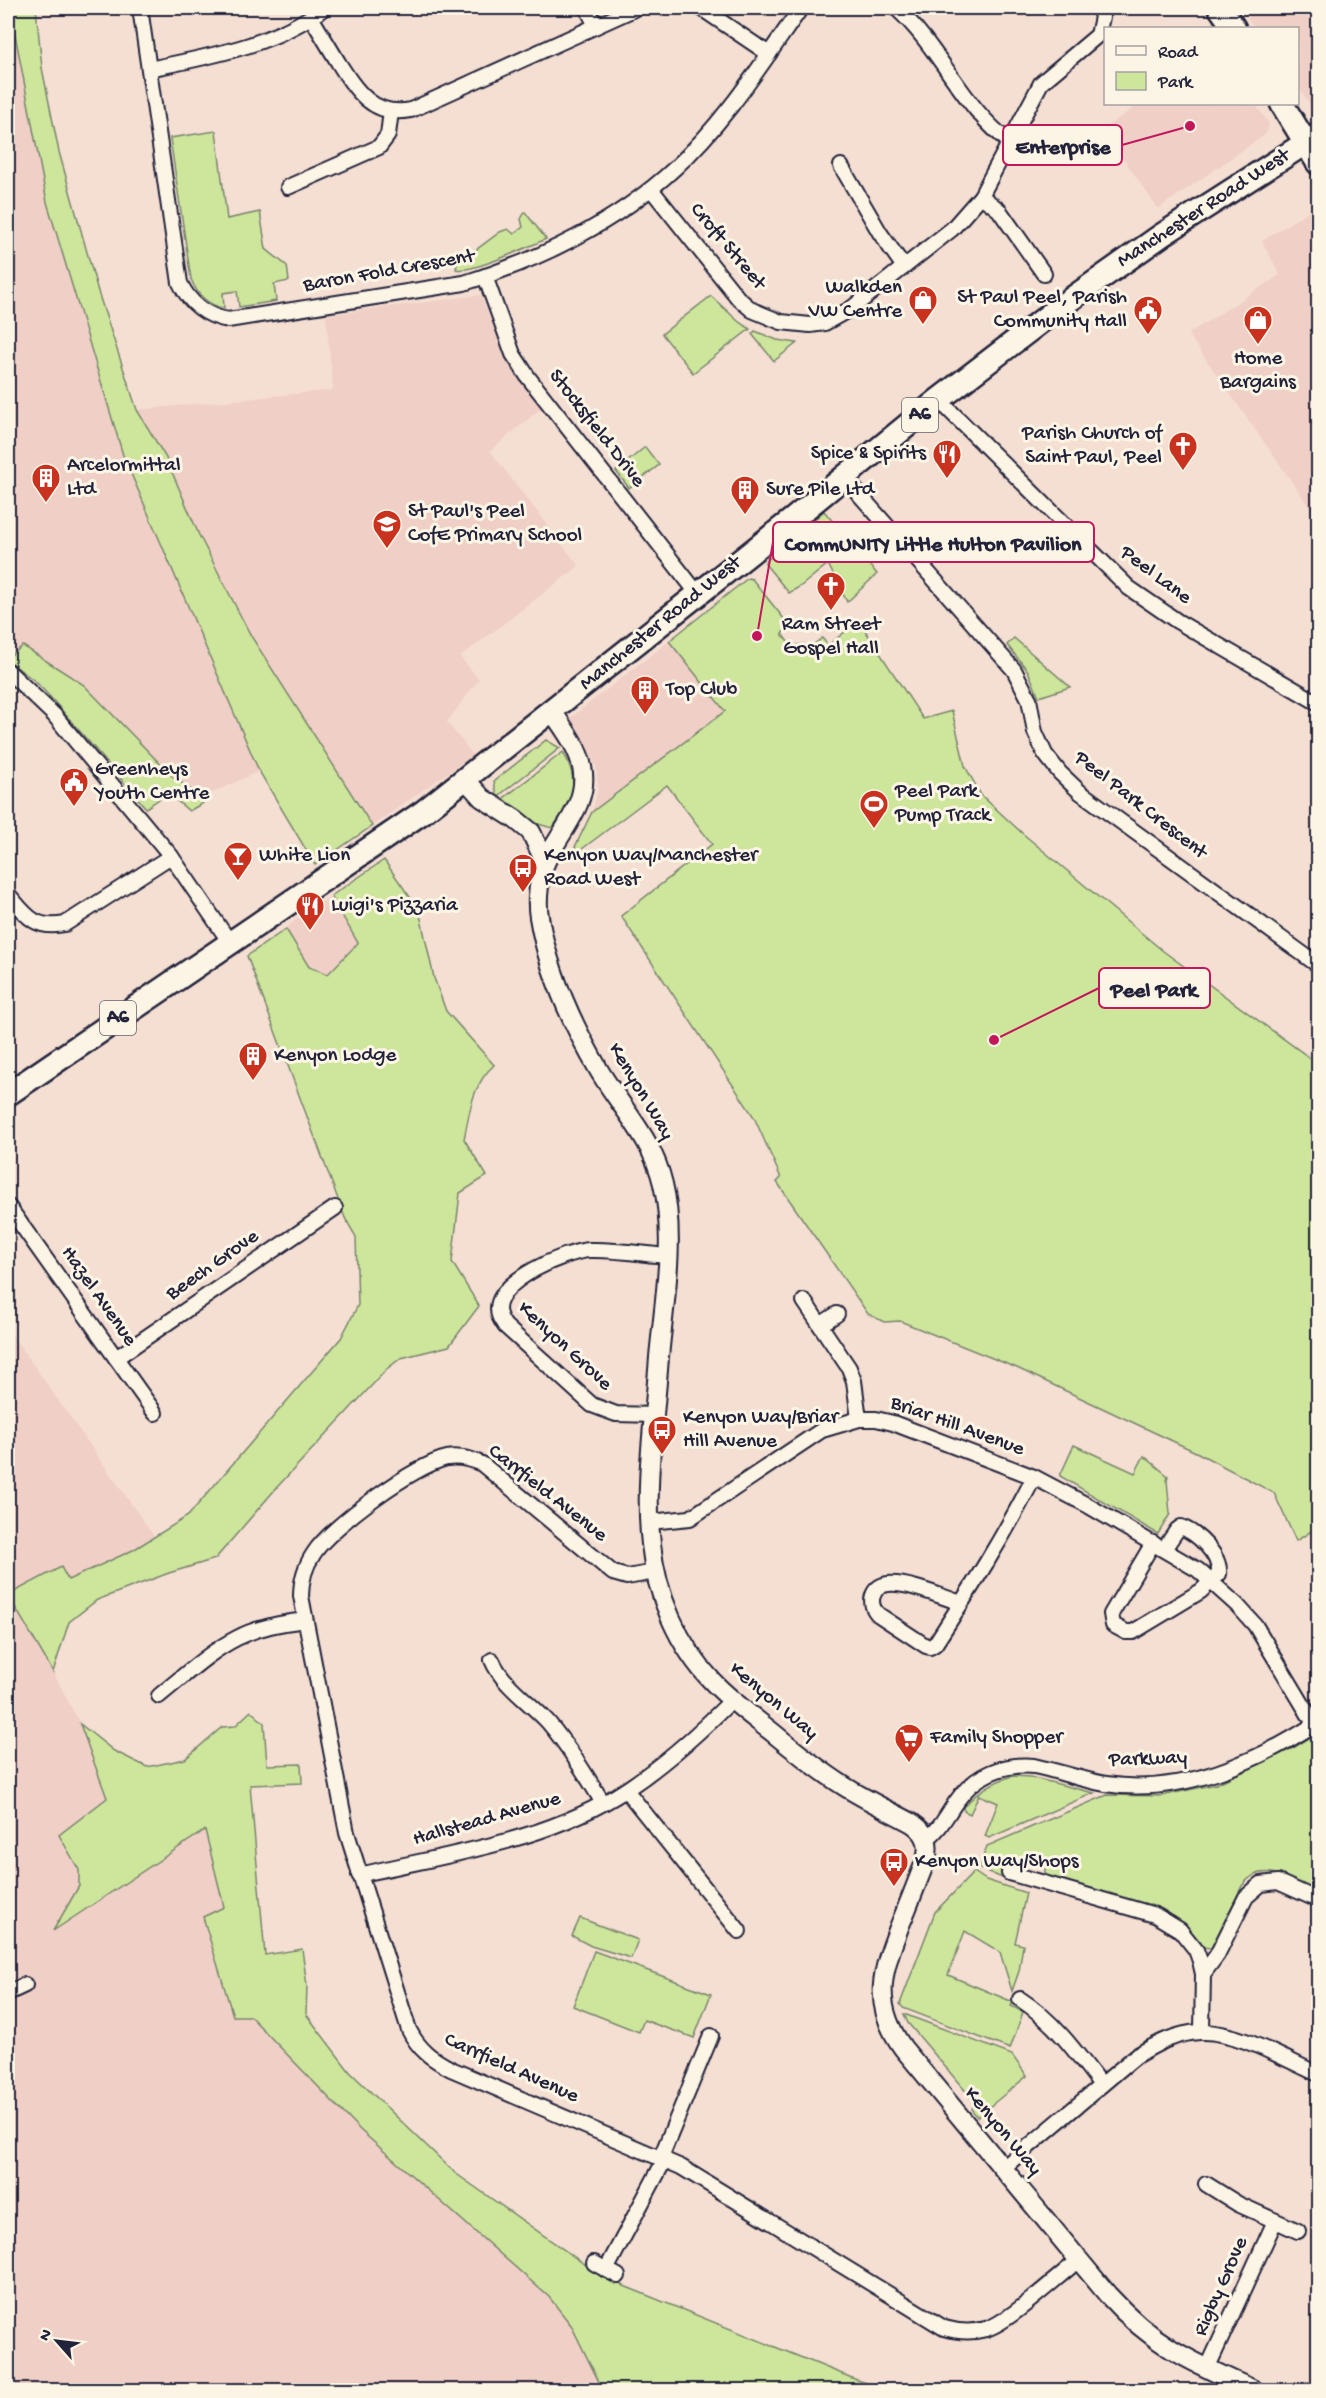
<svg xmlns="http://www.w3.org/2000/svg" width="1326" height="2398" viewBox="0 0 1326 2398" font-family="'Gochi Hand',sans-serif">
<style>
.built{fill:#f0cfc6}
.green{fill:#cee69c;stroke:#78846c;stroke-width:1.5}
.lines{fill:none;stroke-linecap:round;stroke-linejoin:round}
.minor-casing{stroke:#22223b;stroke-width:18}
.tertiary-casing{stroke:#22223b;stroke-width:22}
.primary-casing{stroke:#22223b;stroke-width:27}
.minor{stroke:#fcf5e5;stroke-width:14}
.tertiary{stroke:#fcf5e5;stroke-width:18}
.primary{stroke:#fcf5e5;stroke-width:22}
.labels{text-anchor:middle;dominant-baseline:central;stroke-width:6;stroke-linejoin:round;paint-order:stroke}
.shield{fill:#fcf5e5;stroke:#63616e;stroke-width:1.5}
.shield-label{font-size:20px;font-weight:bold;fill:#22223b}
.street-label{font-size:21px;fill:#22223b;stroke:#fcf5e5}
.poi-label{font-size:21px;fill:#22223b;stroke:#fcf5e5;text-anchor:start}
.leader{fill:none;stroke:#c2185b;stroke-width:2}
.callout-dot{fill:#c2185b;stroke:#fcf5e5;stroke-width:2}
.callout{fill:#fcf5e5;stroke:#c2185b;stroke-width:2}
.callout-label{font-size:22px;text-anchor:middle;font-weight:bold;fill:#22223b}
</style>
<rect width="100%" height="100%" fill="#f5dfd3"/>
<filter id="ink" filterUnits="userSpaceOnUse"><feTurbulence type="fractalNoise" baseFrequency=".0167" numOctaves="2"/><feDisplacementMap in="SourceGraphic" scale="12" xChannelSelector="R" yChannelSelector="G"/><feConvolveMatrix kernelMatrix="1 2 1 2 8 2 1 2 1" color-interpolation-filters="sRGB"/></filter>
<g filter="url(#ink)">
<!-- built -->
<g class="built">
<path d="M 8,8 L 10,8 L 47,202 L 123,455 L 259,771 L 202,798 L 10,656 L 9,661 L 8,660 Z"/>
<path d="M 1265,8 L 1318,8 L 1318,108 L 1312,107 L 1298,87 L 1298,28 L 1255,28 L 1247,18 Z"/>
<path d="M 1140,104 L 1255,104 L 1269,124 L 1266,134 L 1158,209 L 1103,129 Z"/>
<path d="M 1318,205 L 1318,519 L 1188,334 L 1280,275 L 1262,241 Z"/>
<path d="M 481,295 L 504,353 L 543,407 L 490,451 L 579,566 L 460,657 L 479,679 L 447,722 L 473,755 L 372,826 L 251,636 L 199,535 L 166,458 L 137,410 L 333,390 L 326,315 Z"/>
<path d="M 669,641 L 725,711 L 592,812 L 598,789 L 596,766 L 569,719 Z"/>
<path d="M 331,896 L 358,944 L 328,974 L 309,967 L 286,929 L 295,920 Z"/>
<path d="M 8,1329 L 154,1536 L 133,1550 L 68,1580 L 60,1567 L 8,1595 Z"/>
<path d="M 8,1596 L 53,1672 L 80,1724 L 108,1798 L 59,1835 L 79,1870 L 79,1886 L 54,1930 L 205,1830 L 224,1907 L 203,1917 L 250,2016 L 360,2130 L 549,2297 L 571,2325 L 603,2390 L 8,2390 Z"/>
</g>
<!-- green -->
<g class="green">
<path d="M 10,8 L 36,8 L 42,68 L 59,152 L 99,295 L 137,410 L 166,458 L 199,535 L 251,636 L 372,826 L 315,865 L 259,771 L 123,455 L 47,202 Z"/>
<path d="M 216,131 L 227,219 L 260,212 L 266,249 L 287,266 L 289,281 L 274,284 L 276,301 L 239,307 L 237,291 L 223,293 L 224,308 C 207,305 197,295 191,279 L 170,138 Z"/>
<path d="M 525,212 L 546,239 C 529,246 471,274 456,269 L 457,264 L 500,232 L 508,229 L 514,234 L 523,227 L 521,219 Z"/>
<path d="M 711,296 L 738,321 L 750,329 L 693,373 L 662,334 Z"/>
<path d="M 755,331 L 777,340 L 797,343 L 774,361 L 752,334 Z"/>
<path d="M 645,447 L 659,465 L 629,488 L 616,471 Z"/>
<path d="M 824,511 L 877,574 L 847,602 L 828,564 L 801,586 L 789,593 L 765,564 L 765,562 Z"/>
<path d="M 748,578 L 752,579 L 789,625 L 782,634 L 791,646 L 804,644 L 808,649 L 822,638 L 828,645 L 859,621 L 923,719 L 952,711 L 965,766 L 981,795 L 1022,833 L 1163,951 L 1318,1064 L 1318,1527 L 1296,1541 L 1274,1493 L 1198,1453 L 1017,1368 L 900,1321 L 884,1322 L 868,1314 L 777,1182 L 781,1178 L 754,1117 L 621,916 L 712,844 L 667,785 L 578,852 L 575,847 L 592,812 L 725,711 L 669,641 Z"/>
<path d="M 1014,638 L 1070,687 L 1039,697 L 1028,671 L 1007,645 Z"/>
<path d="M 23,646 L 84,685 L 171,775 L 202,798 L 203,803 L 189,811 L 168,793 L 146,808 L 52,699 L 36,682 L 9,661 L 10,656 Z"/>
<path d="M 546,740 L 560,748 L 497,797 L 494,781 Z"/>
<path d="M 563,752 C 581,782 573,801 552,828 L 535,823 L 500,801 Z"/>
<path d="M 384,860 L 419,910 L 434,978 L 446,1011 L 494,1065 C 472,1085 470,1111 464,1139 L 487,1176 L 460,1193 L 452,1262 L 479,1306 L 449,1346 L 401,1358 L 388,1368 L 279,1485 L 215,1559 L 169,1573 L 97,1600 L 69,1622 L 53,1672 L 8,1595 L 61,1567 L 68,1580 L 133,1550 L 188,1516 L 341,1338 L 358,1305 L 356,1237 L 345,1218 L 247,956 L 286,929 L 309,967 L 328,974 L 358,943 L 331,896 Z"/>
<path d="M 1074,1445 L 1135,1473 L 1144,1456 L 1168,1476 L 1167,1480 L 1170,1514 L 1158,1534 L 1060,1476 Z"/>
<path d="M 251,1711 L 264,1723 L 267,1765 L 301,1764 L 302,1783 L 250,1785 L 265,1955 L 302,1949 L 307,1986 L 306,2014 L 350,2072 L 455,2173 L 583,2263 L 624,2286 L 857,2380 L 890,2390 L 603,2390 L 571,2325 L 549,2297 L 360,2130 L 250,2016 L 233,2016 L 203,1917 L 224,1907 L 205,1830 L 53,1931 L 79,1886 L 79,1870 L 59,1835 L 107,1798 L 80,1724 L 114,1751 L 147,1767 L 185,1759 L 222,1727 L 235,1726 Z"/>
<path d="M 1318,1732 L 1318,1892 C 1293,1882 1263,1857 1242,1886 L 1211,1948 L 1202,1947 L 1178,1919 L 1162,1909 L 1049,1878 L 1045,1873 L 1045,1862 L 1030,1859 C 1026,1872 1018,1870 1006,1867 L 1002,1878 L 979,1868 L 987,1846 L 1107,1795 L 1161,1796 L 1216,1784 L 1295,1747 Z"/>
<path d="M 1013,1776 L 1030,1777 L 1094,1793 L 989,1838 L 985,1836 L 998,1803 L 979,1795 L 970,1814 L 964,1811 L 963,1807 C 978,1792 991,1782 1013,1776 Z"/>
<path d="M 974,1872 L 986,1880 L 1026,1893 L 1015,1943 L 1023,1945 L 1019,1971 L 1012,1991 L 1000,1952 L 965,1931 L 948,1975 L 1013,2002 L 1011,2006 L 1023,2012 L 1010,2049 L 903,2008 L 900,2004 L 935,1912 Z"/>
<path d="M 580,1918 L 638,1940 L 631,1958 L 591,1946 L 572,1936 Z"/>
<path d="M 594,1951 L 711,1994 L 694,2038 C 677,2031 661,2027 644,2020 L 639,2032 L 573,2006 Z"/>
<path d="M 904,2014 L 1012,2055 L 1027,2076 L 977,2117 L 972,2110 L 974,2101 L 908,2023 Z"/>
</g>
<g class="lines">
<!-- minor casing -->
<g class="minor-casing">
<g id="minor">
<path d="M 140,8 L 180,283 C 190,304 206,316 228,320 L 464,283 C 540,260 617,222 675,168 C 725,122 762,63 801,8"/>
<path d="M 587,8 L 596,26"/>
<path d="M 701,8 L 769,54"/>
<path d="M 896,8 C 939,46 965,111 1010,142"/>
<path d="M 311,17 C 320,32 329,47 338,62 C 355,89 373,118 411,110 L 636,8"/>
<path d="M 149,69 C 211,56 272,46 324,8"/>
<path d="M 841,166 L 880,233 L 904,267"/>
<path d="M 288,187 L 379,147 L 388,135 L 391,111"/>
<path d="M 651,189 L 738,298 L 752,310 L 781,322 L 810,325 L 825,323 L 852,308 L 952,229 L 981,196"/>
<path d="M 1044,274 L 999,210 L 981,196 L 1041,83 L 1098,35 L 1102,17 L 1099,8"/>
<path d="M 485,276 L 513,354 L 528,377 L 698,594"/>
<path d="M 939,400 L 1129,588 L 1177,621 L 1318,703"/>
<path d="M 844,477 L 1014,670 L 1029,699 L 1035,732 L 1045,754 L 1060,773 L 1080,792 L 1318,965"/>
<path d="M 8,671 L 54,715 L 171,856 L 231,944"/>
<path d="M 8,894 C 26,915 34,930 65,924 L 171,856"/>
<path d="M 8,1206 L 155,1413"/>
<path d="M 804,1301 L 849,1368 L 854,1381 L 859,1419"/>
<path d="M 820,1325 L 837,1314"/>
<path d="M 116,1358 L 335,1208"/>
<path d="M 655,1415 L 616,1414 L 592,1405 L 505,1326 C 501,1320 498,1316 498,1309 C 498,1280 565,1252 589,1250 C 615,1249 642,1254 667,1256"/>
<path d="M 649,1522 L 690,1518 L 822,1430 L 859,1419 L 876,1419 L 893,1423 L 1034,1477 L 1087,1505 L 1198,1570 L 1237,1605 L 1255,1625 L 1315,1725"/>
<path d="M 1153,1543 L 1111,1614 L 1113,1625 L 1126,1632 L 1133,1632 L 1201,1591 L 1219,1574 C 1221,1555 1197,1533 1181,1527 L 1177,1530 L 1164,1549"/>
<path d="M 655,1572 L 627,1577 L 613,1573 L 482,1464 C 471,1459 459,1456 447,1458 C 415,1465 331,1526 314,1553 C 305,1566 301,1581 301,1596 L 347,1833 L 409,2030 C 419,2050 432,2059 451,2069 L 681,2167 L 944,2328 C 958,2332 971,2333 986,2329 C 1008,2323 1058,2276 1079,2260"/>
<path d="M 961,1603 C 942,1597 908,1582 888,1584 C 871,1586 867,1605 879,1615 L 926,1646 L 930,1647 L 935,1644 C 970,1590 1005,1535 1034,1477"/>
<path d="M 492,1660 C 503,1686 530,1702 548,1722 C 569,1747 586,1775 603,1803"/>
<path d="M 159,1696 C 184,1676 209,1652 237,1638 C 258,1627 282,1623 305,1620"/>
<path d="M 626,1790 L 739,1931"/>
<path d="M 927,1839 C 941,1828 946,1816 956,1802 C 974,1775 1003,1763 1034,1766 C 1058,1771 1082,1780 1106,1784 C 1180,1796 1258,1762 1318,1722"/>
<path d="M 1009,1873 L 1155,1915 L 1180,1930 L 1196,1950 L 1200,1961 L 1203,1974 L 1202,2031"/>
<path d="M 359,1875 C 449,1854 549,1841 627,1789 C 666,1763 699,1733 732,1700"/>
<path d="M 1203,1974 L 1217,1955 L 1246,1897 L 1261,1884 L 1278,1882 L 1318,1900"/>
<path d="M 8,1993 L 25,1985"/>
<path d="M 1020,1999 C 1054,2021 1077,2053 1101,2085"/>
<path d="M 661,2157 L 711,2036"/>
<path d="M 1003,2168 L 1136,2056 C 1156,2044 1176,2033 1200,2032 C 1236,2030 1286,2060 1318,2074"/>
<path d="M 1206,2184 L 1238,2204 L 1298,2231"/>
<path d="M 594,2263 L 618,2276"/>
<path d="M 606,2270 L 665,2159"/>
<path d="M 1207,2369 L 1275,2221"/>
</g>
</g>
<!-- tertiary casing -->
<g class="tertiary-casing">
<g id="tertiary">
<path d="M 552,711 C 563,728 578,746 582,767 C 590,803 560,831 546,861 C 539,876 536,900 539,917 C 548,971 573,1026 600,1072 C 623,1110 653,1140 663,1184 C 676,1237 664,1303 659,1357 C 655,1416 644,1485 651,1544 C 656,1594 678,1646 713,1682 C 731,1701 752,1716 772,1732 C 795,1751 819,1770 844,1786 C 866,1800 890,1811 912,1823 C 927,1833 930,1844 926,1860 C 917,1882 909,1904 900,1925 C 882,1971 871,2004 903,2048 L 1108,2295 C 1155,2347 1192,2362 1254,2390"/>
<path d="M 465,779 L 482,798 L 515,819 L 531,832 L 545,862"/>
</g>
</g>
<!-- primary casing -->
<g class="primary-casing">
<g id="primary">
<path d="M 1220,8 L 1234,28"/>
<path d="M 1282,104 L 1318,163"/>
<path d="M 8,1094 L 423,812 L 793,519 L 937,401 L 1057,309 L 1162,235 L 1318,135"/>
</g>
</g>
<!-- minor -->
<use href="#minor" class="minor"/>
<!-- tertiary -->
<use href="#tertiary" class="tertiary"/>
<!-- primary -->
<use href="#primary" class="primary"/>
</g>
</g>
<!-- icons -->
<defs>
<g id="shop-pin" transform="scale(1.5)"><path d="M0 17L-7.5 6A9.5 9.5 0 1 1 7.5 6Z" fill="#c8321e" stroke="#fcf5e5"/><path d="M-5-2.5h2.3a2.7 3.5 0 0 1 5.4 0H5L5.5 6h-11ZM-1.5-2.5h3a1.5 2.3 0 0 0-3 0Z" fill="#fff"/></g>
<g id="civic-pin" transform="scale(1.5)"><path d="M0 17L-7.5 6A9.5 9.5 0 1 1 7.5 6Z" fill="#c8321e" stroke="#fcf5e5"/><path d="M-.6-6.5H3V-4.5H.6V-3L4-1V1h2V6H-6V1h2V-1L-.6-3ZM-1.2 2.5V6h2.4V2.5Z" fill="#fff"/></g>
<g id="church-pin" transform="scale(1.5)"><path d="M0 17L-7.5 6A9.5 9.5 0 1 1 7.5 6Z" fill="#c8321e" stroke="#fcf5e5"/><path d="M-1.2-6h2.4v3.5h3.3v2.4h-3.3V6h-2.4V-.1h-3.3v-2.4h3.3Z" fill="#fff"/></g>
<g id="restaurant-pin" transform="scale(1.5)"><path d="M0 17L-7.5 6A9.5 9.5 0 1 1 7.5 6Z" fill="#c8321e" stroke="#fcf5e5"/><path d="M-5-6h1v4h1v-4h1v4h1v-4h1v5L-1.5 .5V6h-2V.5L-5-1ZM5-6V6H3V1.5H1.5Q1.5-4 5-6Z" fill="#fff"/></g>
<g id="building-pin" transform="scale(1.5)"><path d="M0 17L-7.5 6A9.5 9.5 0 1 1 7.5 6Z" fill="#c8321e" stroke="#fcf5e5"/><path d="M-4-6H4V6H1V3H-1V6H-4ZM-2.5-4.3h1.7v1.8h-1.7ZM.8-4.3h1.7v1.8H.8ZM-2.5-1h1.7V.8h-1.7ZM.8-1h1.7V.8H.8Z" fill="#fff"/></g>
<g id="school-pin" transform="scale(1.5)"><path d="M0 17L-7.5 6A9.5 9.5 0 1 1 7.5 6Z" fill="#c8321e" stroke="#fcf5e5"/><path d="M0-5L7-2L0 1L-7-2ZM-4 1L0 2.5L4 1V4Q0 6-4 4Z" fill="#fff"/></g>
<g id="stadium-pin" transform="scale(1.5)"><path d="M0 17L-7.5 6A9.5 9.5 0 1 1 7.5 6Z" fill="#c8321e" stroke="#fcf5e5"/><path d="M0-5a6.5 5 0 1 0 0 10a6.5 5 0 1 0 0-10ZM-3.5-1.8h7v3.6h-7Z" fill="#fff"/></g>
<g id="bar-pin" transform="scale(1.5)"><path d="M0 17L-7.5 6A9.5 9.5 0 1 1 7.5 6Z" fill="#c8321e" stroke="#fcf5e5"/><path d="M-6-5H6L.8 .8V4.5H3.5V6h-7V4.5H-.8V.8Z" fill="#fff"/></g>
<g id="bus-pin" transform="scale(1.5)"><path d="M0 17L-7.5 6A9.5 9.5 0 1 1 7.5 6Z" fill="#c8321e" stroke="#fcf5e5"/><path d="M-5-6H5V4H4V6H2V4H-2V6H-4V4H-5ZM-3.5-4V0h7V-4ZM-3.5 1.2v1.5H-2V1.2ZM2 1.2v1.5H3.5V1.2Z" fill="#fff"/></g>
<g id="supermarket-pin" transform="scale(1.5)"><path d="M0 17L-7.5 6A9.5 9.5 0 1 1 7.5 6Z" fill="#c8321e" stroke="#fcf5e5"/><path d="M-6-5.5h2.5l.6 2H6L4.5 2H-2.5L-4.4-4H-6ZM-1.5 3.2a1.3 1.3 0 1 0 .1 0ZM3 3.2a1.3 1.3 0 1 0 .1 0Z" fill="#fff"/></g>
</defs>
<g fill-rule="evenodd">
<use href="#shop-pin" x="923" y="300"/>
<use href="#civic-pin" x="1148" y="310"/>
<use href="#shop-pin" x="1258" y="320"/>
<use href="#church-pin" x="1183" y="446"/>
<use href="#restaurant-pin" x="947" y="454"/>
<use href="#building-pin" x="46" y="478"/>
<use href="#building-pin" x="745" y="490"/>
<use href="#school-pin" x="387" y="524"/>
<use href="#church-pin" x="831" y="586"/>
<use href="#building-pin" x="645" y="690"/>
<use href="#civic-pin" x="74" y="782"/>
<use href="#stadium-pin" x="874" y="804"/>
<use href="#bar-pin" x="238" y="856"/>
<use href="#bus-pin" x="523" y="868"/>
<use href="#restaurant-pin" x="310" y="906"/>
<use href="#building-pin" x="253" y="1056"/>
<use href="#bus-pin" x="662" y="1430"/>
<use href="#supermarket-pin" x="909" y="1738"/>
<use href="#bus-pin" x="894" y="1862"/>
</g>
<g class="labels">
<!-- shield labels -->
<g class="shield">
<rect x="902" y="398" width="36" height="34" rx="4.5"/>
<rect x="100" y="1001" width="36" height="34" rx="4.5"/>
</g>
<g class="shield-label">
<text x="920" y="415">A6</text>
<text x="118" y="1018">A6</text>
</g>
<!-- street labels -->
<g class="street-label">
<text transform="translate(1204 209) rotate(-33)">Manchester Road West</text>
<text transform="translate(727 247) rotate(50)">Croft Street</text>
<text transform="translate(389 272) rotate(-10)">Baron Fold Crescent</text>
<text transform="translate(596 429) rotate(52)">Stocksfield Drive</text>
<text transform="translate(1155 576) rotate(37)">Peel Lane</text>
<text transform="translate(661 624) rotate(-39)">Manchester Road West</text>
<text transform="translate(1140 806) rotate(38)">Peel Park Crescent</text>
<text transform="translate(640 1092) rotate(59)">Kenyon Way</text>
<text transform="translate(213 1266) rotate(-35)">Beech Grove</text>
<text transform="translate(98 1297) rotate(55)">Hazel Avenue</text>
<text transform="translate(564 1347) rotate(43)">Kenyon Grove</text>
<text transform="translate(957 1427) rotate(20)">Briar Hill Avenue</text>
<text transform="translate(547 1494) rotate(38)">Carrfield Avenue</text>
<text transform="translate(773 1702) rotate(40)">Kenyon Way</text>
<text transform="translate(1148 1760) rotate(-2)">Parkway</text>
<text transform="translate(487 1820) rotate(-16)">Hallstead Avenue</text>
<text transform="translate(511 2069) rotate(24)">Carrfield Avenue</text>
<text transform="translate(1002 2132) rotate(50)">Kenyon Way</text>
<text transform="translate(1222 2287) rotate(-66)">Rigby Grove</text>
</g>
<!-- poi labels -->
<g class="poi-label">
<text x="902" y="288" text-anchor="end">Walkden<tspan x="902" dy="24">VW Centre</tspan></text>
<text x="1127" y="298" text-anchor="end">St Paul Peel, Parish<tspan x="1127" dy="24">Community Hall</tspan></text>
<text x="1258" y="359" text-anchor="middle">Home<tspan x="1258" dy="24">Bargains</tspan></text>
<text x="1162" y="434" text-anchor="end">Parish Church of<tspan x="1162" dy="24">Saint Paul, Peel</tspan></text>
<text x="926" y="454" text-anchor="end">Spice &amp; Spirits</text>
<text x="67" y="466">Arcelormittal<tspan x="67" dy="24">Ltd</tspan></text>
<text x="766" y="490">Sure Pile Ltd</text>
<text x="408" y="512">St Paul's Peel<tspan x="408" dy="24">CofE Primary School</tspan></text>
<text x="831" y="625" text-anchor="middle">Ram Street<tspan x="831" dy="24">Gospel Hall</tspan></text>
<text x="666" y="690">Top Club</text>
<text x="95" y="770">Greenheys<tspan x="95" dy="24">Youth Centre</tspan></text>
<text x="895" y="792">Peel Park<tspan x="895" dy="24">Pump Track</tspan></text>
<text x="259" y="856">White Lion</text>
<text x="544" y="856">Kenyon Way/Manchester<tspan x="544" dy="24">Road West</tspan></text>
<text x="331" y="906">Luigi's Pizzaria</text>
<text x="274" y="1056">Kenyon Lodge</text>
<text x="683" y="1418">Kenyon Way/Briar<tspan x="683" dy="24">Hill Avenue</tspan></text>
<text x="930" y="1738">Family Shopper</text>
<text x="915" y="1862">Kenyon Way/Shops</text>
</g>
</g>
<!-- callouts -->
<path class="leader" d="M1190 126L1122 145M757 636L773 542M994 1040L1099 988"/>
<g class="callout-dot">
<circle cx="1190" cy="126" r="6"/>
<circle cx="757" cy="636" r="6"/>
<circle cx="994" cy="1040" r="6"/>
</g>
<g class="callout">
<rect x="1003" y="125" width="119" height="40" rx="6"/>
<rect x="773" y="522" width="321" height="40" rx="6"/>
<rect x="1099" y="968" width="111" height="40" rx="6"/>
</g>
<g class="callout-label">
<text x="1063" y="153">Enterprise</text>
<text x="933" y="550">CommUNITY Little Hulton Pavilion</text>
<text x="1154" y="996">Peel Park</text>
</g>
<!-- margin -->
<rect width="1326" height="2398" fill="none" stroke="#fcf5e5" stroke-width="30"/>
<rect x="15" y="15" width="1296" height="2368" fill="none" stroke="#22223b" stroke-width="2" filter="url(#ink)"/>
<!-- legend -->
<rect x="1104" y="27" width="195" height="78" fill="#fcf5e5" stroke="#a5a1a1" stroke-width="1.5"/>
<rect x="1116" y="46" width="30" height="9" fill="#fcf5e5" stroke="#a5a1a1" stroke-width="1.5"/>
<text x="1158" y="57" font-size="18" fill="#22223b">Road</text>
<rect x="1116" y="72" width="30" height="18" fill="#cee69c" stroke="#a5a1a1" stroke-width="1.5"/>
<text x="1158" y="87" font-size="18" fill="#22223b">Park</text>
<!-- north arrow -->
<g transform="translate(57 2341) rotate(298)" stroke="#fcf5e5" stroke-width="4.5" paint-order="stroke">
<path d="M0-4.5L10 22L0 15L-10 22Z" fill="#22223b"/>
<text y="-9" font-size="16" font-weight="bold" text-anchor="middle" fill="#22223b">N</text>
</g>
</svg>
